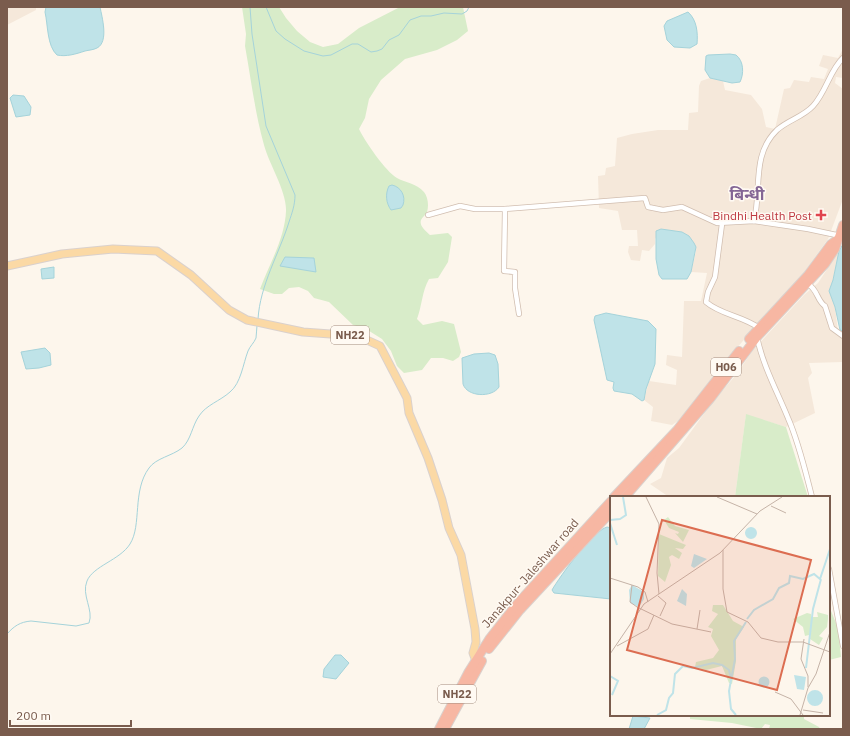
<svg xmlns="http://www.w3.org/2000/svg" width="850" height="736" viewBox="0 0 850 736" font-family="'IBM Plex Sans','Noto Sans Devanagari',sans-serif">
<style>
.residential{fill:#f5e8da}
.green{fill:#d8ecc9}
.water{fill:#bfe3e8;stroke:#a5d3da}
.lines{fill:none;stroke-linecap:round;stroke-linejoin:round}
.stream{stroke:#a5d3da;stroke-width:1}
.street-casing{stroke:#d1beb0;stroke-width:6}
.primary-casing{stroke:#dad1cd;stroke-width:9}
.highway-casing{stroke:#dad1cd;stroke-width:10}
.street{stroke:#fff;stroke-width:4.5}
.primary{stroke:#fbd9a5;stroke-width:7}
.highway{stroke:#f7b7a3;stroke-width:8}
.health-dot{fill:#e0444e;stroke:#fffaf3;stroke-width:1.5}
.labels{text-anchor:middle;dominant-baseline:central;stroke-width:3;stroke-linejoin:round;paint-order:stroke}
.shield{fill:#fffaf3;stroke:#a28b7f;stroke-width:1}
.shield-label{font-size:11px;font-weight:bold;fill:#7a5c4d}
.health-label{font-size:12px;fill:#be3a42;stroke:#fffaf3;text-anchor:end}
.street-label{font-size:12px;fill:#7a5c4d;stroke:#fffaf3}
.district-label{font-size:16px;font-weight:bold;fill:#846695;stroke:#fffaf3}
.inset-river{fill:none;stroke:#bfe3e8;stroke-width:2}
.inset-road{fill:none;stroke:#c5b3a7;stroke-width:1}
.view{fill:#dc6d51;fill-opacity:0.15;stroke:#dc6d51;stroke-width:2}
.inset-edge{fill:none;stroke:#7a5c4d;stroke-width:2}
</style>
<rect width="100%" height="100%" fill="#fdf6ec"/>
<!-- residential -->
<g class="residential">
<path d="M 7,7 L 36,7 L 36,10 L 7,25 Z"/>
<path d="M 843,49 L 843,78 L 836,77 L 835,83 L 843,89 L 843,199 L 828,239 L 797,282 L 774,305 L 717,371 L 694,403 L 678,421 L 672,425 L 651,421 L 653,407 L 644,400 L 649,381 L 676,385 L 677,370 L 666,365 L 667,355 L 682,357 L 684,301 L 701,301 L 707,273 L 691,272 L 696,251 L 694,243 L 689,236 L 682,232 L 661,229 L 655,239 L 655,244 L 649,251 L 642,250 L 640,261 L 631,260 L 628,252 L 629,246 L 638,246 L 637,230 L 622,230 L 618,211 L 599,208 L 598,176 L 605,175 L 606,168 L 615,166 L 617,138 L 632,134 L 658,130 L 688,130 L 689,113 L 698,112 L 699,86 L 701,81 L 710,78 L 723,81 L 725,90 L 751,95 L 762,109 L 766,127 L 775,129 L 784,89 L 790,88 L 794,80 L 809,82 L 811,77 L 824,79 L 828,69 L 819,66 L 823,55 L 838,58 Z"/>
<path d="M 843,245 L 839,251 L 833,280 L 829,291 L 835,307 L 838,332 L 843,336 L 843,362 L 809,363 L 812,373 L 808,378 L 815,413 L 786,427 L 746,415 L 735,497 L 669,497 L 650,484 L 661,478 L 667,458 L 679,448 L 714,400 L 736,375 L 753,350 L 804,295 L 818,283 Z"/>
</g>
<!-- green -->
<g class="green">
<path d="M 242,7 L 279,7 L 286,18 L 297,31 L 310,42 L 323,47 L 338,44 L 359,28 L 400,7 L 463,7 L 468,31 L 457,40 L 437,50 L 405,59 L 381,80 L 369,99 L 365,118 L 359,129 C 364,140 386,172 397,178 C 406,183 416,183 424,192 C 428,197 429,206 427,212 C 426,215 422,217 421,220 C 419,226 426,231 430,235 L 448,233 L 452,237 L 448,262 L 438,278 L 429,279 C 422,291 422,306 417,319 L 423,325 L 442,321 L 454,324 L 461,352 L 459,357 L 453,361 L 443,358 L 431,358 L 422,370 L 404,373 L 397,366 L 391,351 L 382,339 L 366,329 L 353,325 L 329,302 L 314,298 L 308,291 L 299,287 L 289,288 L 282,294 L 274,294 L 260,289 C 269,265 285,238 286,211 C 287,192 269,164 264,145 C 255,113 251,79 245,46 L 246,34 Z"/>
<path d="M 746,414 L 786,427 L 808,497 L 735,497 Z"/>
<path d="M 829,606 L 838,628 L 841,657 L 829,660 Z"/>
<path d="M 690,715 L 804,715 L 804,719 L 819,727 L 820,729 L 769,729 L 770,725 L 765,724 L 761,729 L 732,723 L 690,719 Z"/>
</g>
<!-- water -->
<g class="water">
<path d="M 46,7 L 100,7 C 102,17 109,42 97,48 C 93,50 89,50 85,51 C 76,54 66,57 57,55 C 47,46 48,25 45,12 Z"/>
<path d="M 688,12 C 697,20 698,33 697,44 L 690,48 L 674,47 L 667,40 L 664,26 L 667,21 Z"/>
<path d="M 730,54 L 736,55 C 744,61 744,74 740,82 L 732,83 L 710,78 L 705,70 L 706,56 L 708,55 Z"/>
<path d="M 13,95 L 24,96 L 31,107 L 30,115 L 16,117 L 10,98 Z"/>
<path d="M 392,185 C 401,187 406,196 403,205 L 401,208 L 391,210 C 386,203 385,194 389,186 Z"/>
<path d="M 661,229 L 682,232 L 689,236 L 694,243 L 696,247 L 691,272 L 687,279 L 662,279 L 659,275 L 656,259 L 656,231 Z"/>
<path d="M 843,244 L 843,331 L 840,330 L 835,307 L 829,291 L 833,280 L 839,251 Z"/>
<path d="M 285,257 L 314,258 L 316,272 L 280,266 Z"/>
<path d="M 54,267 L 54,278 L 42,279 L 41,269 Z"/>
<path d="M 606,313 L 648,321 L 656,329 L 655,364 L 646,389 L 644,400 L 642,401 L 632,394 L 614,391 L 613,388 L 614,382 L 607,380 L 594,320 L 595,316 Z"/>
<path d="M 45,348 L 50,353 L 51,365 L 39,368 L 26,369 L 21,352 Z"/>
<path d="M 489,353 L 495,355 L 498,364 L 499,387 C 492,398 467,397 463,384 L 462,358 L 474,354 Z"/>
<path d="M 607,527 L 611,528 L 611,599 L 554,593 L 552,590 C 560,576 593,531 607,527 Z"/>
<path d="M 335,655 L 341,655 L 349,663 L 336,679 L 323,677 L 324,669 Z"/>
<path d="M 633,716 L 650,718 L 644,729 L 629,729 Z"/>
</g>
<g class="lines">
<!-- stream -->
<g class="stream">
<path d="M 250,7 L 252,34 L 266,126 L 295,195 C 295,205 292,213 289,222 C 279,254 260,285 258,319"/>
<path d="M 266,7 L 276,31 L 285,39 L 304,51 L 323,56 L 331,55 L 352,44 L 358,44 L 371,52 L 377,51 L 382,49 L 389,40 L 399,35 L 410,20 L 421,16 L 431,16 L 444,13 L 462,14 L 467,11 L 469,7"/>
<path d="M 7,634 C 14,626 20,622 31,621 L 76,626 L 89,623 C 94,610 81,595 87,581 C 93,566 120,560 130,544 C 142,525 132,491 149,468 C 156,458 172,456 182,448 C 191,440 192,426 199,416 C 206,405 220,401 230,392 C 241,383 243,364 248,351 C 250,346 254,343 256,338 C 256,334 257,330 257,326"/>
</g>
<!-- street casing -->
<g class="street-casing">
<g id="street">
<path d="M 505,209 L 504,271 L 515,272 L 515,288 L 519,314"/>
<path d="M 428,215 L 460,206 L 475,209 L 505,209 L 645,198 L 648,207 L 663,210 L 682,207 L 717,223 L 754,221 L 808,229 L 841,236"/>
<path d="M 754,221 C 762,189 751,155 777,130 C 788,120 803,117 813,106 C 826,92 830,70 843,58"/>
<path d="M 722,224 L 715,277 L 708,292 L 706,302 C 721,315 743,316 759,328"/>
<path d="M 808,284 C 818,290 817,301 825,306 L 832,328 L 843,336"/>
<path d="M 757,337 C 763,366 777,391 788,418 C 799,443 805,470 812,497"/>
<path d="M 829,569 L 843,646"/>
</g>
</g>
<!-- primary casing -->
<g class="primary-casing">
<path id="primary" d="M 7,266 L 62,254 L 113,249 L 157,251 L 191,275 L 229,310 L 247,320 L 303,332 L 358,336 L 380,346 L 407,398 L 409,413 L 428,458 L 442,500 L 449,528 L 461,555 L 475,629 L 476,642 L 473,653 L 476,661 L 479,663"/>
</g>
<!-- highway casing -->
<g class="highway-casing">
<g id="highway">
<path d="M 749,339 L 808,275 L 831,244 L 838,239"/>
<path d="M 614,497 L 677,430 L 739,351"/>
<path d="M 625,497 L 710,399 L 757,337 L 825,264 L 835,249 L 843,225"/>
<path d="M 489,649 L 520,610 L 611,512"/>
<path d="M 446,727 L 482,661"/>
<path d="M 439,729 L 468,673 L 490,638 L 516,605 L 611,501"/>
</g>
</g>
<!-- street -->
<use href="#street" class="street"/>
<!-- primary -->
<use href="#primary" class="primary"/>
<!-- highway -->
<use href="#highway" class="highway"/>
</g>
<!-- markers -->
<path class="health-dot" d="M819 209h4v4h4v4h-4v4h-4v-4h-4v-4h4z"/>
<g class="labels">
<!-- shield labels -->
<g class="shield">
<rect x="331" y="326" width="38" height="18" rx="3"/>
<rect x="711" y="358" width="30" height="18" rx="3"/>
<rect x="438" y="685" width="38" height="18" rx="3"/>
</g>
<g class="shield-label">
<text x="350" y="335">NH22</text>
<text x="726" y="367">H06</text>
<text x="457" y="694">NH22</text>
</g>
<!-- health labels -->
<g class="health-label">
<text x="812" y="215">Bindhi Health Post</text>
</g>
<!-- street labels -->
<g class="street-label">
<text transform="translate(530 573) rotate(-49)">Janakpur- Jaleshwar road</text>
</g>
<!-- district labels -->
<g class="district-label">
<text x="747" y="194">बिन्धी</text>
</g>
</g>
<!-- overview -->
<g transform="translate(610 496)">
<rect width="220" height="220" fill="#fdf6ec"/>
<path d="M 58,21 L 65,30 L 79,34 L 73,46 L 65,37 L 68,38 L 69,36 L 59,32 L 54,24 ZM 49,38 L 76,49 L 73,53 L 65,52 L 72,57 L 69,63 L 62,59 L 59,61 L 61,69 L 55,86 L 48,80 ZM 103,109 L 113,109 L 123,125 L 134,131 L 126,143 L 126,165 L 122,188 L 119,187 L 112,170 L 96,174 L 85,171 L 86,166 L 103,162 L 109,154 L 101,140 L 103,133 L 98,131 L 108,118 L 102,115 ZM 207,116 L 218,119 L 218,123 L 217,131 L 209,140 L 213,142 L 209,149 L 200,143 L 202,121 L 208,121 ZM 197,117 L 201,118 L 201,131 L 199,139 L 195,140 L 193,131 L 183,123 Z" fill="#d8ecc9"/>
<path d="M135 37a6 6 0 1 1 12 0a6 6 0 1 1-12 0ZM 84,58 L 97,63 L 84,72 L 81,70 ZM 22,89 L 34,96 L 34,103 L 29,111 L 20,107 L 19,94 ZM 72,93 L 77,98 L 76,110 L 67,105 ZM 184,179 L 196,181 L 194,194 L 187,193 ZM148.5 186a5.5 5.5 0 1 1 11 0a5.5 5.5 0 1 1-11 0ZM197 202a8 8 0 1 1 16 0a8 8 0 1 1-16 0Z" fill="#bfe3e8"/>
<path class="inset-river" d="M 0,24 L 10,23 L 16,19 L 13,1M 0,27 L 7,49M 137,123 L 144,114 L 163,103 L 169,92 L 179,87 L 180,80 L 193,83 L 204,78 L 210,83 L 220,53M 196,172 L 203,113 L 211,83M 0,180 L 8,185 L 2,199M 47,219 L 56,214 L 59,202 L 63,197 L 65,178 L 73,170 L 82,172 L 103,167 L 112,169 L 119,174 L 121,183M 126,219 L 121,213 L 119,195 L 125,163 L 124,145 L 136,126"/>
<path class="inset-road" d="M 36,1 L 49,28 L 47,77 L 49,98M 107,1 L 147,18M 161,10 L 176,17M 113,54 L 113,93 L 117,116 L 138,126 L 151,142 L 168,146 L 193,146 L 220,156M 0,82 L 28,91 L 35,96 L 38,106M 22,89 L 20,106 L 27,111 L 62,128 L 101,136M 48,100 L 56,107 L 50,120M 87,133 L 90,114M 194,143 L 191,163 L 198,180 L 198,191M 7,150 L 38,133 L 44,119M 0,158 L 34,108 L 110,57 L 150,15 L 172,1M 165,196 L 181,203 L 193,219M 193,214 L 213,217M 190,219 L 198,192 L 206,178 L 220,136"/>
<path class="view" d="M 52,24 L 201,64 L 167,194 L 17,154 Z"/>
<rect width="220" height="220" class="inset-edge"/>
</g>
<!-- border -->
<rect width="850" height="736" fill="none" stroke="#7a5c4d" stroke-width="16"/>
<!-- scale -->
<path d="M10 720v6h121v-6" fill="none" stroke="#7a5c4d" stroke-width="2"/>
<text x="16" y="720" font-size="12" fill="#7a5c4d" stroke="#fffaf3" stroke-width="3" paint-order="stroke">200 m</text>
</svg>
